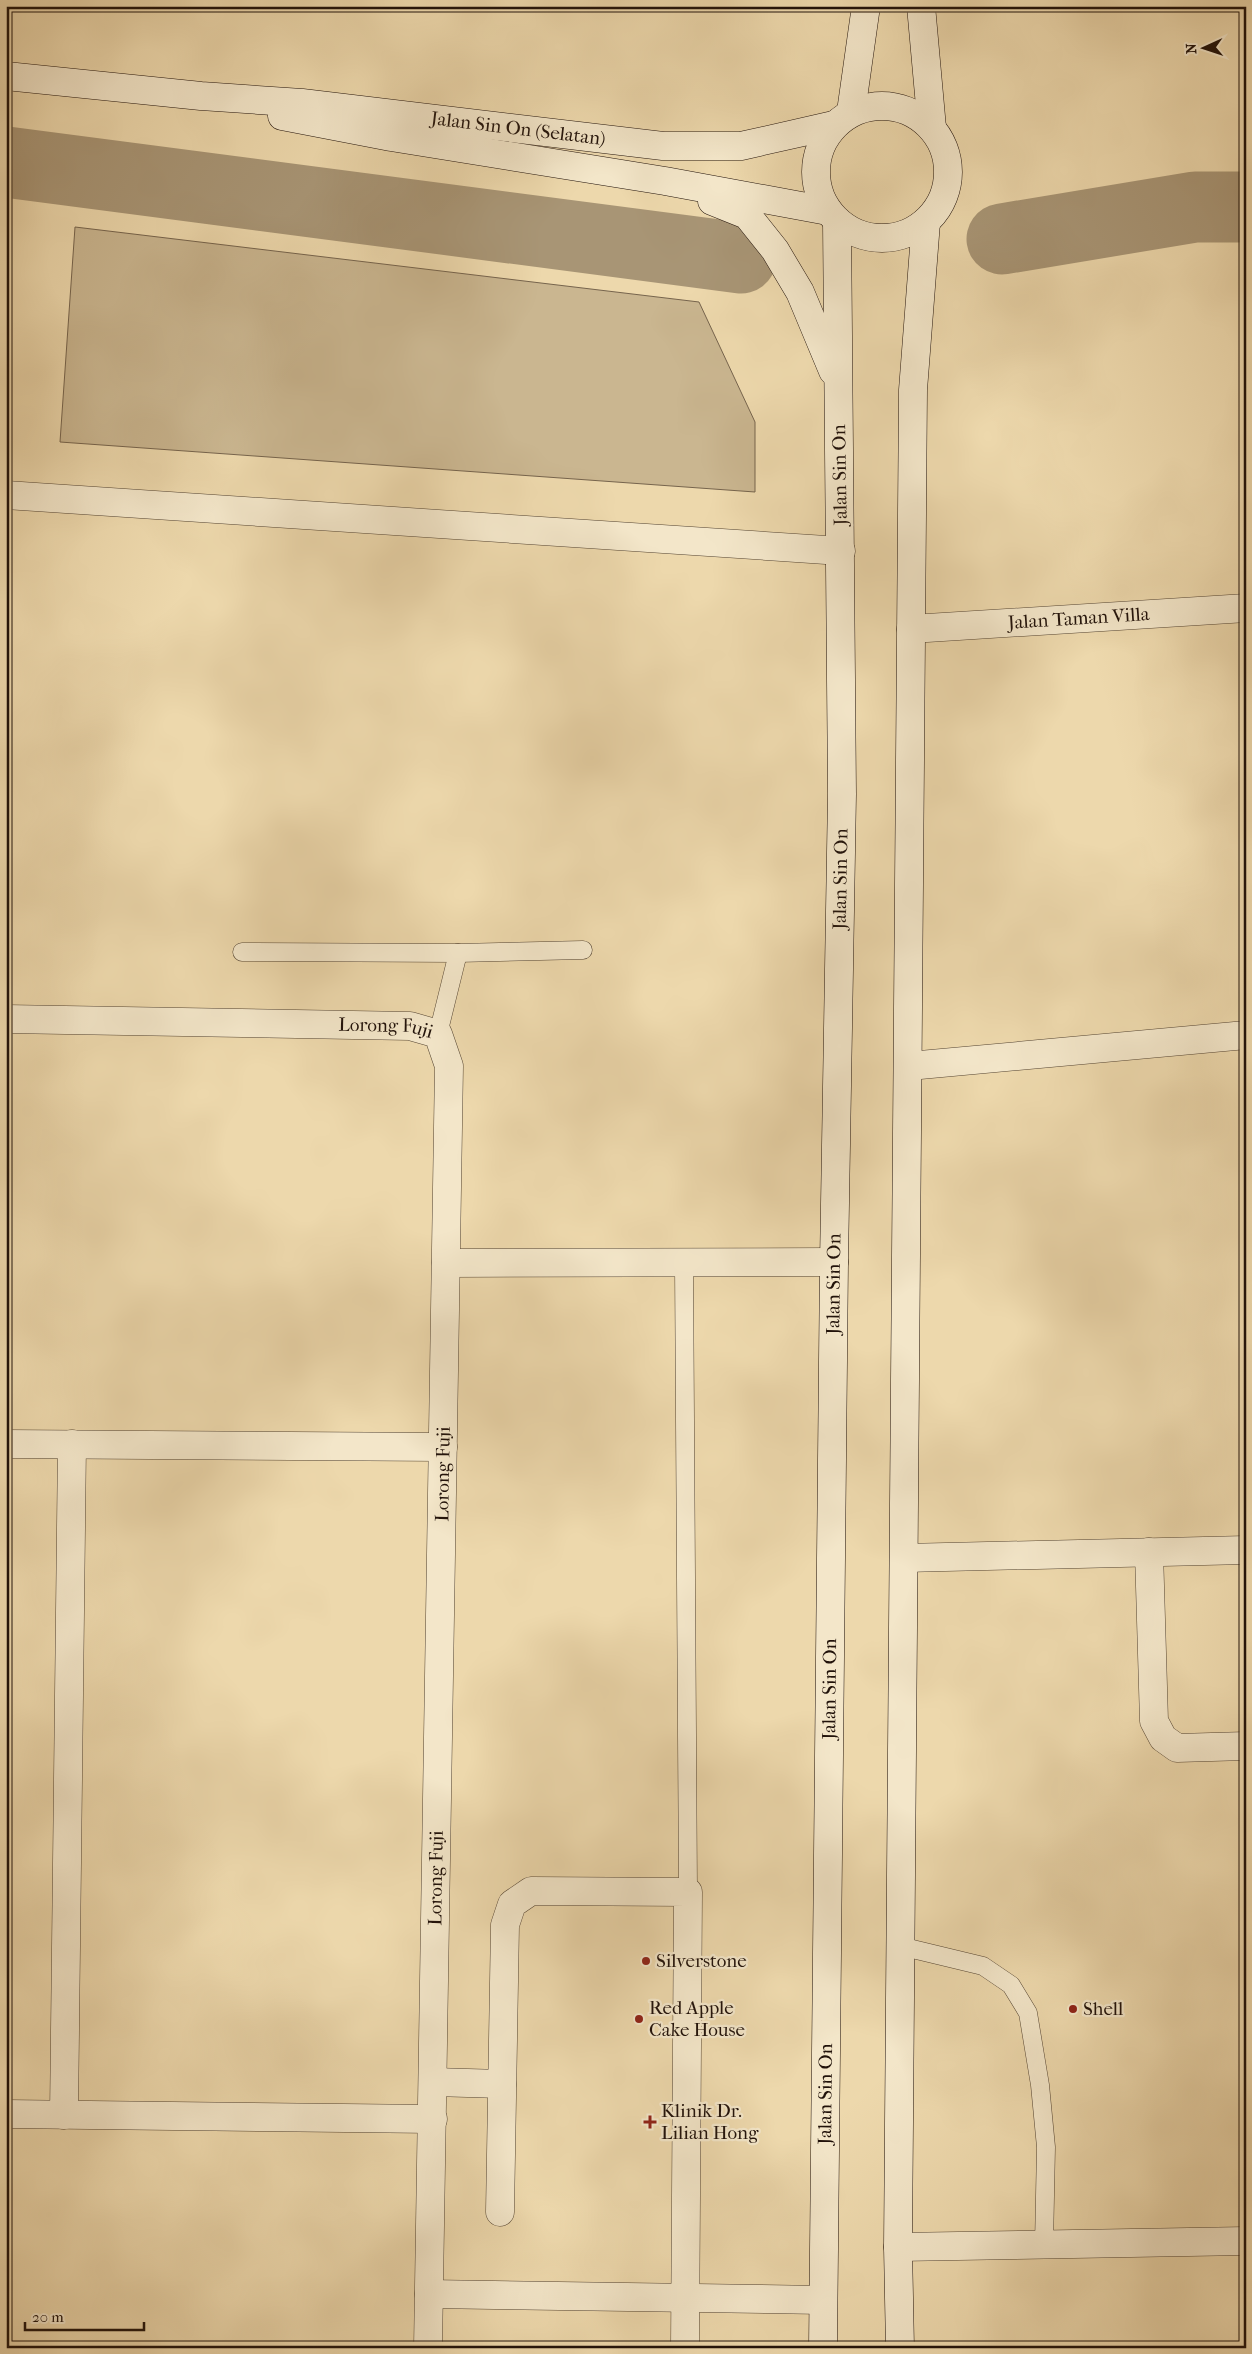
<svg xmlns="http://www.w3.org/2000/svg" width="1252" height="2354" viewBox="0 0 1252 2354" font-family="'IM FELL French Canon',serif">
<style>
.green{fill:#cab690;stroke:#76644d}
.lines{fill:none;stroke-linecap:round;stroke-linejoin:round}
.river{stroke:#a89575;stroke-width:71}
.lane-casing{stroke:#544432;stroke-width:19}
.street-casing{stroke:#544432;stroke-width:29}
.secondary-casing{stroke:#21120a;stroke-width:29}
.lane{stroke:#f3e6c9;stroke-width:18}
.street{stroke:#f3e6c9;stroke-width:28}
.secondary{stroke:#f3e6c9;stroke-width:28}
.poi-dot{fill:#8f2418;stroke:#f3e6c9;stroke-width:2}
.labels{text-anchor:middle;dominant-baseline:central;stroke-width:4.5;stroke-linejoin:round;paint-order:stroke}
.street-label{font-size:19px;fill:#21120a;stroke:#f3e6c9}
.poi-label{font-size:19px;fill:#21120a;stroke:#f3e6c9;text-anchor:start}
</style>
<rect width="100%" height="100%" fill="#edd8ac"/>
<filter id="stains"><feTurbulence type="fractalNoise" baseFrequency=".004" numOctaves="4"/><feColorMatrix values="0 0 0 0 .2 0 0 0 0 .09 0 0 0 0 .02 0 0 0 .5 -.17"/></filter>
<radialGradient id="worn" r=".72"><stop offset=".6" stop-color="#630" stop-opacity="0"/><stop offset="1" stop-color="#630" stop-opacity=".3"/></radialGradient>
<!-- green -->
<path class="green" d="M 75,227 L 699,302 L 755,422 L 755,492 L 60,442 Z"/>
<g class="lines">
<!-- river -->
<g class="river">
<path d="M 6,162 L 741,258"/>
<path d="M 1002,239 L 1195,207 L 1246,207"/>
</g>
<!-- lane casing -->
<g class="lane-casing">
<g id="lane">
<path d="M 242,952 L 458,953 L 583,950"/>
<path d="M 438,1034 L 458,953"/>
<path d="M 684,1263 L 688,1892"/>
<path d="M 900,1946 L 983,1966 L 1011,1985 L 1028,2013 L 1040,2085 L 1046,2147 L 1044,2245"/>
</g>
</g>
<!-- street casing -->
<g class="street-casing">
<g id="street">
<path d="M 6,495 L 841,551"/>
<path id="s1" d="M 911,629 L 1246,608"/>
<path id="s2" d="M 6,1019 L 410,1026 L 438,1034 L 449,1066 L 428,2348"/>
<path d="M 909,1066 L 1246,1035"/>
<path d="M 446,1263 L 834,1262"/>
<path d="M 6,1444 L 443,1447"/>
<path d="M 1149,1552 L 1154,1721 L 1163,1738 L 1177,1748 L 1246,1746"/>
<path d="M 904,1558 L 1246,1550"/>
<path d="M 433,2082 L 502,2084"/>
<path d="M 6,2114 L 433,2119"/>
<path d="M 64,2115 L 72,1444"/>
<path d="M 500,2212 L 505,1925 L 512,1904 L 531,1891 L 688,1892 L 685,2348"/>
<path d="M 898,2247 L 1246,2241"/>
<path d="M 429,2294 L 823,2300"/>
</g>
</g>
<!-- secondary casing -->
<g class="secondary-casing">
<g id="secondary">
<path d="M 921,6 L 932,128"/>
<path id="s3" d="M 6,76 L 201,96 L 302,103 L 663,146 L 741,146 L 834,125"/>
<circle cx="882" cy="172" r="66"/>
<path d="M 851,112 L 866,6"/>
<path d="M 282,116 L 391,137 L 665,181 L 828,211"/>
<path d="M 712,201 L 747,215 L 775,250 L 800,292 L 833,371"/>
<path id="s4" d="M 823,2348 L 834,1262 L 842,794 L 837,221"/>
<path d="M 900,2348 L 898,2247 L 913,390 L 926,222"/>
</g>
</g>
<!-- lane -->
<use href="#lane" class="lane"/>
<!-- street -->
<use href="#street" class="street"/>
<!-- secondary -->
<use href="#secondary" class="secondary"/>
</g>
<!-- markers -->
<g class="poi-dot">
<circle cx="646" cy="1961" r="5"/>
<circle cx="1073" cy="2009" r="5"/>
<circle cx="639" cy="2019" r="5"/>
<path d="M647.5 2114.5h5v5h5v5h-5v5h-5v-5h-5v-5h5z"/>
</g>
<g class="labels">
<!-- street labels -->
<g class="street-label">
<text stroke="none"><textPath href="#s3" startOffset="515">Jalan Sin On (Selatan)</textPath></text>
<text transform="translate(840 475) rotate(-91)">Jalan Sin On</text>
<text stroke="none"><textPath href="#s1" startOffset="168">Jalan Taman Villa</textPath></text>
<text stroke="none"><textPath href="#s4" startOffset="1469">Jalan Sin On</textPath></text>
<text stroke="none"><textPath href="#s2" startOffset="380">Lorong Fuji</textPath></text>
<text stroke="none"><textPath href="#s4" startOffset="1064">Jalan Sin On</textPath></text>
<text transform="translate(443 1474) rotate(-89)">Lorong Fuji</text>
<text stroke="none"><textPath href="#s4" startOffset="659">Jalan Sin On</textPath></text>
<text transform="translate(436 1878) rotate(-89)">Lorong Fuji</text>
<text stroke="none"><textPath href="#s4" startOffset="254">Jalan Sin On</textPath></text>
</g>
<!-- poi labels -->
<g class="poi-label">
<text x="656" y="1961">Silverstone</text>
<text x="649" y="2008">Red Apple<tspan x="649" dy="22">Cake House</tspan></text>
<text x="1083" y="2009">Shell</text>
<text x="661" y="2111">Klinik Dr.<tspan x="661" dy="22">Lilian Hong</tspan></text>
</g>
</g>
<!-- margin -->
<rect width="1252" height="2354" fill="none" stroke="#edd8ac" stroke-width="25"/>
<rect x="8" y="8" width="1237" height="2339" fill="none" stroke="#21120a" stroke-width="2.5"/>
<rect x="12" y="12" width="1227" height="2329" fill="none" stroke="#21120a"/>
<!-- north arrow -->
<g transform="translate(1204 48) rotate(267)" stroke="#f3e6c9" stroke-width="4" paint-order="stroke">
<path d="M0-4L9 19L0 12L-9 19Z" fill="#21120a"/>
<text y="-8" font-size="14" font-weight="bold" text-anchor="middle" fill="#21120a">N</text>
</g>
<!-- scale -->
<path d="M25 2322v8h119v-8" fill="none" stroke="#21120a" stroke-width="2.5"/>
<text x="32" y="2322" font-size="15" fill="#21120a" stroke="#f3e6c9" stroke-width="4" paint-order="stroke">20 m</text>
<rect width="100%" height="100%" filter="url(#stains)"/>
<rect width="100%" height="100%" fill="url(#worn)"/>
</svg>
